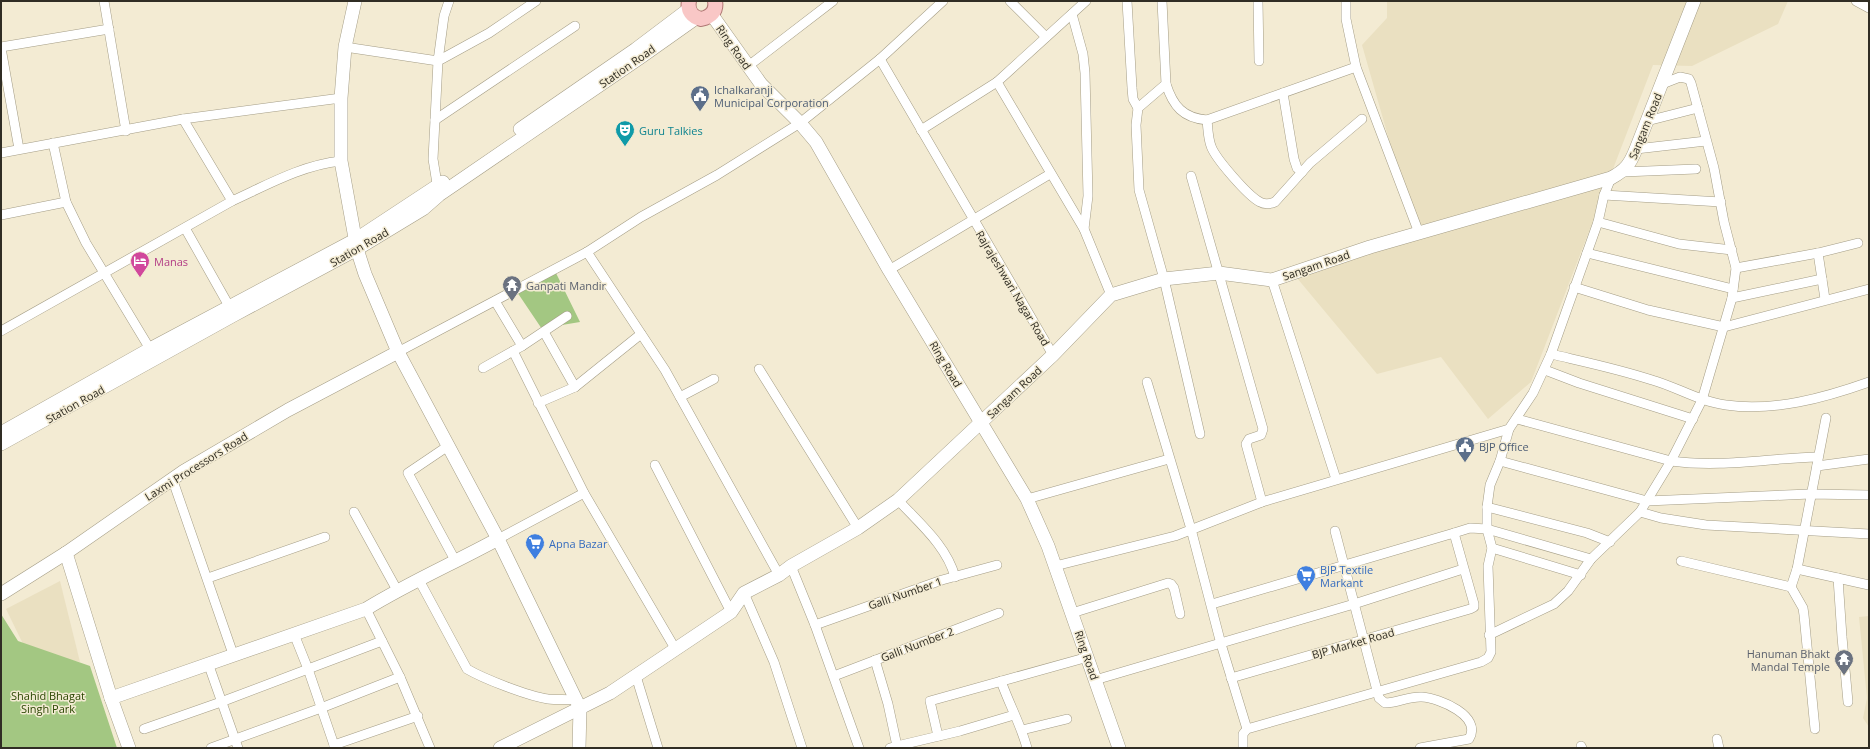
<svg xmlns="http://www.w3.org/2000/svg" width="1870" height="749" viewBox="0 0 1870 749" font-family="'Open Sans',sans-serif">
<style>
.built{fill:#eae0c1}
.green{fill:#a3c782}
.lines{fill:none;stroke-linecap:round;stroke-linejoin:round}
.street-casing{stroke:#a49d86;stroke-width:10}
.secondary-casing{stroke:#a49d86;stroke-width:14}
.primary-casing{stroke:#b07975;stroke-width:16}
.street{stroke:#fff;stroke-width:9}
.secondary{stroke:#fff;stroke-width:13}
.primary{stroke:#f9c7c6;stroke-width:14}
.labels{text-anchor:middle;dominant-baseline:central;stroke-width:3;stroke-linejoin:round;paint-order:stroke}
.street-label{font-size:11px;fill:#302d24;stroke:#f3ebd3}
.service-label{font-size:11px;fill:#4e5e75;stroke:#f3ebd3;text-anchor:start}
.culture-label{font-size:11px;fill:#0d838f;stroke:#f3ebd3;text-anchor:start}
.hotel-label{font-size:11px;fill:#b23c85;stroke:#f3ebd3;text-anchor:start}
.worship-label{font-size:11px;fill:#5b616d;stroke:#f3ebd3;text-anchor:start}
.shop-label{font-size:11px;fill:#366cbe;stroke:#f3ebd3;text-anchor:start}
.park-label{font-size:11px;fill:#2a4501;stroke:#f3ebd3}
</style>
<rect width="100%" height="100%" fill="#f3ebd3"/>
<!-- built -->
<g class="built">
<path d="M 1387,1 L 1788,1 L 1778,24 L 1692,66 L 1653,65 L 1531,382 L 1488,419 L 1441,357 L 1377,374 L 1292,272 L 1415,231 L 1362,45 L 1387,18 Z"/>
<path d="M 60,581 L 80,662 L 27,652 L 6,609 Z"/>
<path d="M 1869,616 L 1869,727 L 1863,718 L 1867,698 L 1859,617 Z"/>
</g>
<!-- green -->
<g class="green">
<path d="M 554,269 L 580,322 L 556,326 L 546,335 L 515,289 Z"/>
<path d="M 1,614 L 18,641 L 90,666 L 117,748 L 1,748 Z"/>
</g>
<g class="lines">
<!-- street casing -->
<g class="street-casing">
<g id="street">
<path d="M 104,1 L 126,131"/>
<path d="M 1010,1 L 1046,37"/>
<path d="M 1086,1 L 997,82 L 1084,229 L 1111,295"/>
<path d="M 1127,1 L 1132,88 L 1133,99 L 1138,108"/>
<path d="M 1162,1 L 1166,84 L 1138,108 L 1136,125 L 1139,190 L 1164,279 L 1200,434"/>
<path d="M 1258,1 L 1259,61"/>
<path d="M 1346,1 L 1346,19 L 1356,67 L 1419,233"/>
<path d="M 1856,1 L 1869,8"/>
<path d="M 1072,14 L 1083,54 L 1085,73 L 1088,196 L 1084,229"/>
<path d="M 1,47 L 109,29"/>
<path d="M 345,47 L 438,61 L 444,16 L 449,1"/>
<path d="M 1,48 L 19,149"/>
<path d="M 880,59 L 1053,355"/>
<path d="M 747,67 L 833,1"/>
<path d="M 1166,84 C 1173,106 1183,118 1207,120 L 1356,67"/>
<path d="M 1662,84 L 1680,77 L 1689,79 L 1691,83 L 1714,168 L 1724,222 L 1736,268 L 1732,298"/>
<path d="M 1283,93 L 1294,159 L 1297,168 L 1302,172"/>
<path d="M 183,119 L 232,201 C 267,185 302,165 341,161"/>
<path d="M 435,120 L 575,26"/>
<path d="M 1207,120 C 1208,129 1208,138 1211,146 C 1215,158 1248,196 1260,202 C 1265,205 1270,204 1275,202 L 1310,163 L 1362,119"/>
<path d="M 1647,121 L 1698,108"/>
<path d="M 921,130 L 997,82"/>
<path d="M 53,143 L 66,202 L 86,243 L 150,349"/>
<path d="M 1636,149 L 1706,141"/>
<path d="M 1,153 L 183,119 L 341,98"/>
<path d="M 1623,172 L 1696,169"/>
<path d="M 1191,176 L 1263,429 L 1261,435 L 1249,439 L 1246,444 L 1262,502"/>
<path d="M 438,190 L 433,159 L 438,61 L 489,33 L 536,1"/>
<path d="M 1604,195 L 1721,202"/>
<path d="M 1,215 L 66,202"/>
<path d="M 1598,222 L 1679,244 L 1732,250"/>
<path d="M 185,228 L 229,306"/>
<path d="M 587,252 L 665,370 L 779,575"/>
<path d="M 1587,253 L 1733,289"/>
<path d="M 1818,253 L 1825,299"/>
<path d="M 1736,268 L 1818,253 L 1858,243"/>
<path d="M 889,270 L 1050,174"/>
<path d="M 1272,280 L 1336,479"/>
<path d="M 1574,287 L 1648,310 L 1724,327 L 1869,289"/>
<path d="M 495,301 L 522,346"/>
<path d="M 1,331 L 232,201"/>
<path d="M 544,332 L 575,387"/>
<path d="M 513,351 L 584,493 L 676,650"/>
<path d="M 398,352 L 587,252 L 641,217 L 717,175 L 800,123 L 880,59 L 943,1"/>
<path d="M 1551,354 C 1585,362 1619,369 1652,380 C 1677,387 1700,402 1726,405 C 1773,412 1824,398 1869,382"/>
<path d="M 483,368 L 522,346 L 567,316"/>
<path d="M 759,369 L 858,528"/>
<path d="M 1545,370 L 1579,383 L 1693,419"/>
<path d="M 1147,382 L 1191,529 L 1221,644 L 1247,729"/>
<path d="M 680,397 L 714,379"/>
<path d="M 538,403 L 575,387 L 641,334"/>
<path d="M 1517,419 L 1671,461 C 1721,468 1769,458 1818,457"/>
<path d="M 448,446 L 408,473 L 456,562"/>
<path d="M 1500,461 L 1647,501 L 1810,494 L 1869,495"/>
<path d="M 655,465 L 731,612"/>
<path d="M 1817,466 L 1869,459"/>
<path d="M 172,478 L 233,654"/>
<path d="M 1027,499 L 1169,459"/>
<path d="M 898,500 C 919,523 947,546 955,577"/>
<path d="M 1487,507 L 1587,533 L 1610,542"/>
<path d="M 354,512 L 397,590"/>
<path d="M 1640,512 L 1661,518 L 1706,525 L 1869,534"/>
<path d="M 1335,531 L 1379,698 L 1385,703 C 1398,703 1409,696 1422,697 C 1439,698 1483,716 1469,739 L 1420,748"/>
<path d="M 1454,533 L 1470,528 L 1487,529 L 1591,559"/>
<path d="M 498,539 L 584,493"/>
<path d="M 1492,548 L 1581,575"/>
<path d="M 1681,561 L 1791,587"/>
<path d="M 791,566 L 815,625 L 859,748"/>
<path d="M 1055,566 L 1175,536 L 1262,502 L 1509,429"/>
<path d="M 1797,569 L 1869,585"/>
<path d="M 208,578 L 325,537"/>
<path d="M 1838,578 L 1842,637 L 1848,702"/>
<path d="M 419,580 L 467,669 C 484,679 528,696 548,699 C 557,700 567,699 576,700"/>
<path d="M 744,593 L 774,662 L 802,748"/>
<path d="M 1212,604 L 1454,533 L 1474,604 L 1474,607 L 1470,609 L 1231,678"/>
<path d="M 366,609 L 400,677 L 430,748"/>
<path d="M 1072,613 L 1168,583 L 1171,584 L 1174,588 L 1180,614"/>
<path d="M 815,625 L 942,580 L 997,565"/>
<path d="M 294,634 L 308,669 L 334,745"/>
<path d="M 1489,635 L 1554,604 L 1568,591 L 1591,559 L 1640,512 L 1671,461 L 1702,400 L 1732,298 L 1822,279"/>
<path d="M 875,660 L 888,704 L 897,746 L 890,748"/>
<path d="M 208,663 L 238,748"/>
<path d="M 636,676 L 658,748"/>
<path d="M 834,676 L 999,613"/>
<path d="M 1095,680 L 1354,604 L 1463,569"/>
<path d="M 1001,681 C 1009,704 1021,725 1027,748"/>
<path d="M 144,729 L 221,702 L 382,641"/>
<path d="M 1815,729 L 1804,615 L 1803,608 L 1791,587 L 1797,569 L 1826,418"/>
<path d="M 1022,730 L 1067,719"/>
<path d="M 938,736 L 930,701 L 1088,657"/>
<path d="M 1717,739 L 1719,748"/>
<path d="M 897,746 L 960,731 L 1014,715"/>
<path d="M 1581,746 L 1582,748"/>
<path d="M 211,748 L 321,708 L 400,677"/>
<path d="M 334,748 L 334,745 L 418,716"/>
<path d="M 1243,748 L 1243,734 L 1247,729 L 1481,662 L 1488,658 L 1491,652 L 1488,566 L 1492,548 L 1487,529 L 1487,507 L 1490,485 L 1500,461 L 1509,429 L 1533,393 L 1551,354 L 1598,222 L 1604,195 L 1611,178"/>
</g>
</g>
<!-- secondary casing -->
<g class="secondary-casing">
<g id="secondary">
<path d="M 355,1 L 345,47 L 341,98 L 341,161 L 357,249 L 365,274 L 398,352 L 498,539 L 580,708 L 579,748"/>
<path d="M 712,15 L 761,84 L 800,123 L 816,142 L 889,270 L 1027,499 L 1048,546 L 1119,748"/>
<path d="M 520,129 L 636,49 L 689,9"/>
<path d="M 1,433 L 150,349 L 355,240 L 443,182"/>
<path d="M 1,444 L 234,315 L 357,249 L 423,209 L 439,195 L 641,57 L 696,18"/>
<path d="M 66,553 L 111,698 L 129,748"/>
<path d="M 1,594 L 66,553 L 184,471 L 288,410 L 398,352"/>
<path d="M 111,698 L 366,609 C 408,583 454,563 498,539"/>
<path d="M 500,748 L 610,693 L 731,612 L 744,593 L 779,575 L 791,566 L 858,528 L 898,500 L 1053,355 L 1111,295 L 1164,279 L 1219,273 L 1272,280 L 1370,247 L 1611,178 C 1626,170 1630,164 1636,149 L 1694,1"/>
</g>
</g>
<!-- primary casing -->
<g class="primary-casing">
<path id="primary" d="M 689,1 C 687,11 692,17 701,19 C 711,17 717,11 715,1"/>
</g>
<!-- street -->
<use href="#street" class="street"/>
<!-- secondary -->
<use href="#secondary" class="secondary"/>
<!-- primary -->
<use href="#primary" class="primary"/>
</g>
<!-- icons -->
<defs>
<g id="civic-pin" transform="scale(1)"><path d="M0 17L-7.5 6A9.5 9.5 0 1 1 7.5 6Z" fill="#5c6f8a" stroke="#f3ebd3"/><path d="M-.6-6.5H3V-4.5H.6V-3L4-1V1h2V6H-6V1h2V-1L-.6-3ZM-1.2 2.5V6h2.4V2.5Z" fill="#fff"/></g>
<g id="theatre-pin" transform="scale(1)"><path d="M0 17L-7.5 6A9.5 9.5 0 1 1 7.5 6Z" fill="#0f9aa8" stroke="#f3ebd3"/><path d="M-5-5.5Q0-4 5-5.5V0Q5 5 0 6Q-5 5-5 0ZM-3.3-2.5H-1v1.5H-3.3ZM1-2.5H3.3v1.5H1ZM-2.8 1Q0 5.5 2.8 1Z" fill="#fff"/></g>
<g id="hotel-pin" transform="scale(1)"><path d="M0 17L-7.5 6A9.5 9.5 0 1 1 7.5 6Z" fill="#d1479c" stroke="#f3ebd3"/><path d="M-6-4.5h1.5V1H6V5H4.5V3h-9V5H-6ZM-4 0a1.8 1.8 0 1 1 3.6 0ZM.5 0V-2.5h3Q6-2.5 6 0Z" fill="#fff"/></g>
<g id="temple-pin" transform="scale(1)"><path d="M0 17L-7.5 6A9.5 9.5 0 1 1 7.5 6Z" fill="#6b7280" stroke="#f3ebd3"/><path d="M0-6L5-2H3V0L6.5 2.5H4V6H1.5V3h-3V6H-4V2.5H-6.5L-3 0V-2H-5Z" fill="#fff"/></g>
<g id="supermarket-pin" transform="scale(1)"><path d="M0 17L-7.5 6A9.5 9.5 0 1 1 7.5 6Z" fill="#3f7fe0" stroke="#f3ebd3"/><path d="M-6-5.5h2.5l.6 2H6L4.5 2H-2.5L-4.4-4H-6ZM-1.5 3.2a1.3 1.3 0 1 0 .1 0ZM3 3.2a1.3 1.3 0 1 0 .1 0Z" fill="#fff"/></g>
</defs>
<g fill-rule="evenodd">
<use href="#civic-pin" x="700" y="95"/>
<use href="#theatre-pin" x="625" y="130"/>
<use href="#hotel-pin" x="140" y="261"/>
<use href="#temple-pin" x="512" y="285"/>
<use href="#civic-pin" x="1465" y="446"/>
<use href="#supermarket-pin" x="535" y="543"/>
<use href="#supermarket-pin" x="1306" y="575"/>
<use href="#temple-pin" x="1844" y="659"/>
</g>
<g class="labels">
<!-- street labels -->
<g class="street-label">
<text transform="translate(734 47) rotate(55)">Ring Road</text>
<text transform="translate(627 66) rotate(-35)">Station Road</text>
<text transform="translate(1645 126) rotate(-68)">Sangam Road</text>
<text transform="translate(359 247) rotate(-30)">Station Road</text>
<text transform="translate(1316 265) rotate(-19)">Sangam Road</text>
<text transform="translate(1013 288) rotate(59)">Rajrajeshwari Nagar Road</text>
<text transform="translate(946 364) rotate(59)">Ring Road</text>
<text transform="translate(1014 392) rotate(-43)">Sangam Road</text>
<text transform="translate(75 404) rotate(-29)">Station Road</text>
<text transform="translate(196 466) rotate(-32)">Laxmi Processors Road</text>
<text transform="translate(905 593) rotate(-19)">Galli Number 1</text>
<text transform="translate(1353 643) rotate(-16)">BJP Market Road</text>
<text transform="translate(917 644) rotate(-21)">Galli Number 2</text>
<text transform="translate(1087 655) rotate(71)">Ring Road</text>
</g>
<!-- service labels -->
<g class="service-label">
<text x="714" y="89">Ichalkaranji<tspan x="714" dy="13">Municipal Corporation</tspan></text>
<text x="1479" y="446">BJP Office</text>
</g>
<!-- culture labels -->
<g class="culture-label">
<text x="639" y="130">Guru Talkies</text>
</g>
<!-- hotel labels -->
<g class="hotel-label">
<text x="154" y="261">Manas</text>
</g>
<!-- worship labels -->
<g class="worship-label">
<text x="526" y="285">Ganpati Mandir</text>
<text x="1830" y="653" text-anchor="end">Hanuman Bhakt<tspan x="1830" dy="13">Mandal Temple</tspan></text>
</g>
<!-- shop labels -->
<g class="shop-label">
<text x="549" y="543">Apna Bazar</text>
<text x="1320" y="569">BJP Textile<tspan x="1320" dy="13">Markant</tspan></text>
</g>
<!-- park labels -->
<g class="park-label">
<text x="48" y="695">Shahid Bhagat<tspan x="48" dy="13">Singh Park</tspan></text>
</g>
</g>
<!-- border -->
<rect width="1870" height="749" fill="none" stroke="#302d24" stroke-width="4"/>
</svg>
